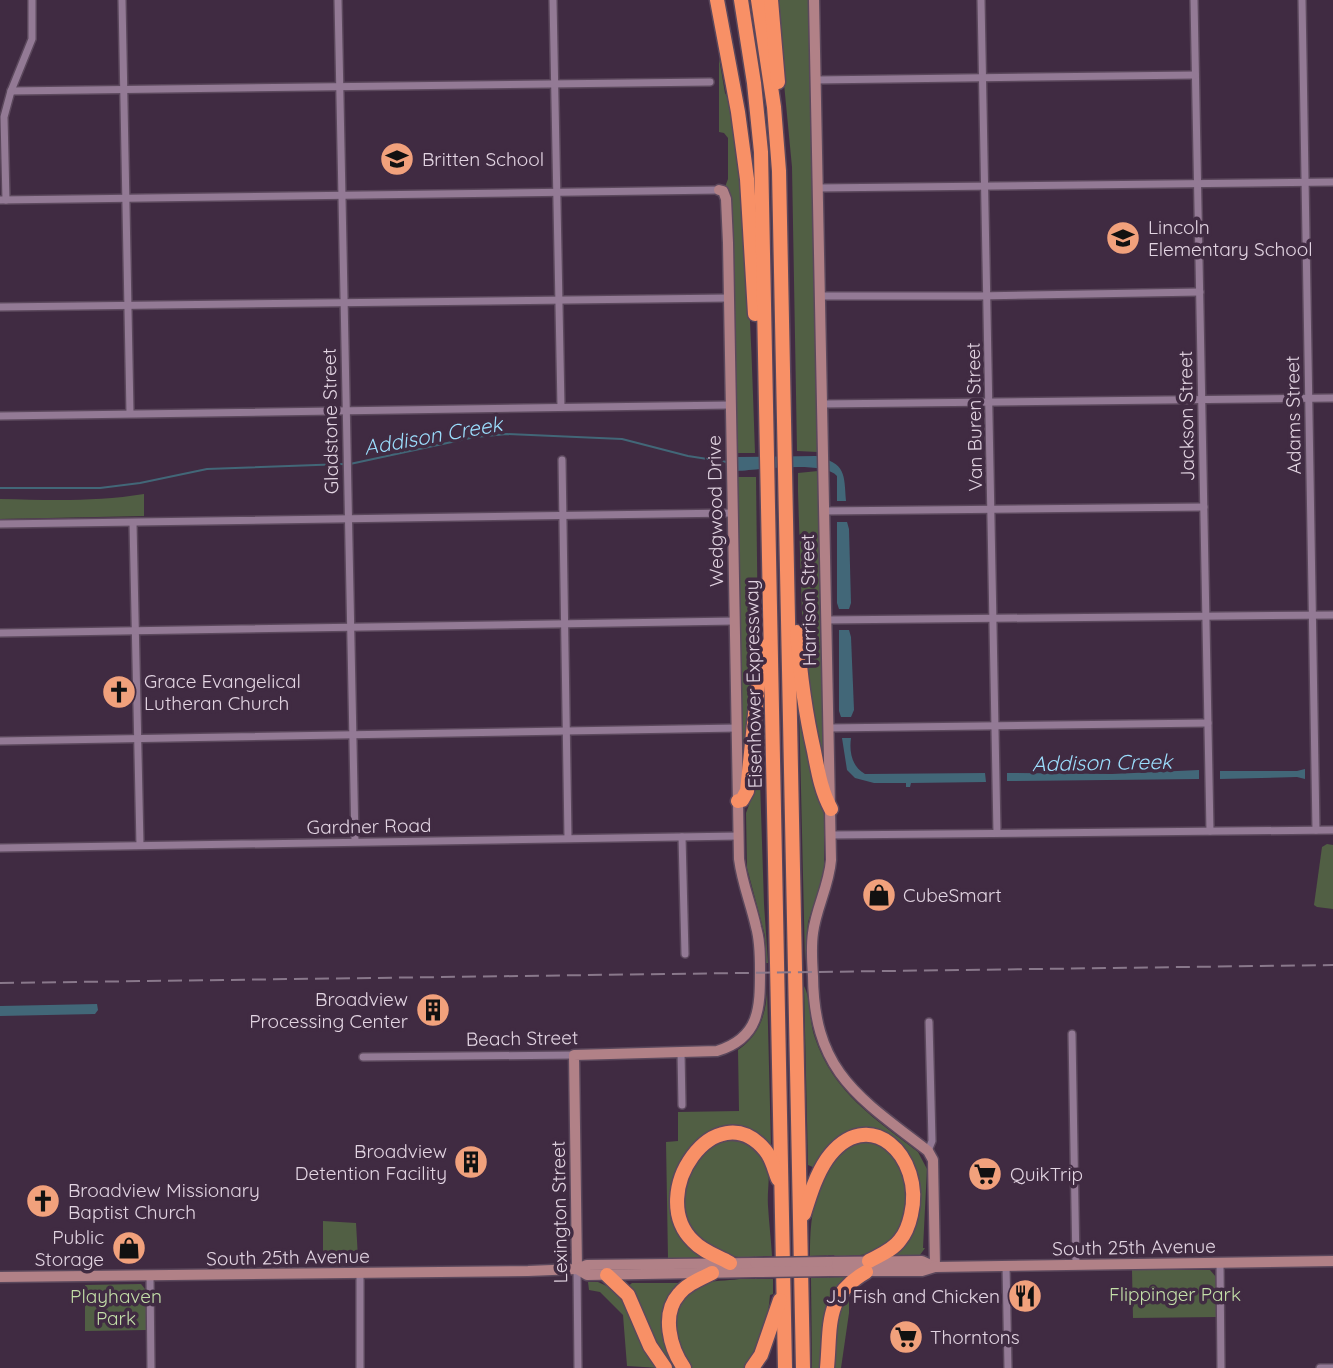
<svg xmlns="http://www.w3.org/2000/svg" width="1333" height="1368" viewBox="0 0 1333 1368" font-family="Quicksand,sans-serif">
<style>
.green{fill:#515f44}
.water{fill:#426778}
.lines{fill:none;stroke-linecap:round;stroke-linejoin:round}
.stream{stroke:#426778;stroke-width:2}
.street-casing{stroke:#5b485c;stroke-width:10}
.secondary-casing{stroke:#5b485c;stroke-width:13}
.highway-casing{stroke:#5b485c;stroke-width:17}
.street{stroke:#937a95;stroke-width:7}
.secondary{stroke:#b18187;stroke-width:10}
.highway{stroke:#f89066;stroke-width:14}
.rail{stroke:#89788b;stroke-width:2;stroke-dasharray:14 7;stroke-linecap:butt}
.secondary-bridge-casing{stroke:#5b485c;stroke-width:13;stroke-linecap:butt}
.secondary-bridge{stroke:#b18187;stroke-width:10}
.labels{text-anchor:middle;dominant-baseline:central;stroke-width:7;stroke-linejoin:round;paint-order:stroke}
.poi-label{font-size:19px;fill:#e2d4e2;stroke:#402b42;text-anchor:start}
.street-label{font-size:19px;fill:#e2d4e2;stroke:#402b42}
.park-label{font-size:19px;fill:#c3dfa8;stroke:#402b42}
.water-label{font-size:21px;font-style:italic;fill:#9bddfc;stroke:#402b42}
</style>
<rect width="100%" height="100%" fill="#402b42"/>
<!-- green -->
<g class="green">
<path d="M 776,0 L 810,0 L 818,452 L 797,451 L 792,167 Z"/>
<path d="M 719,58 L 725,93 L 729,100 C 748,217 751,335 755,453 L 737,453 L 735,444 L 725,187 L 728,179 L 728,138 L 724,133 L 719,132 Z"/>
<path d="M 818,471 L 820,485 L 826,783 L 824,783 L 803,645 L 798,492 L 798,473 Z"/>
<path d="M 737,477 L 756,477 L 758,641 L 742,791 Z"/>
<path d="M 144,494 L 144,516 L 0,519 L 0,499 C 49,500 96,502 144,494 Z"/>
<path d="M 799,702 L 824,810 L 824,874 L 808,922 L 805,962 Z"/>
<path d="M 758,719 L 764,904 L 768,963 L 766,963 L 765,936 L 747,868 L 746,813 L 752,797 Z"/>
<path d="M 1327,844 L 1333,845 L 1333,909 L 1317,907 L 1314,905 L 1322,847 Z"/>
<path d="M 804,986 C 811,999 809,1022 815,1038 C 833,1092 875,1119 918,1152 L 927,1169 L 923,1248 L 925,1248 L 920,1255 L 885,1256 L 898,1248 L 915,1176 L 870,1132 L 815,1168 L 808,1165 Z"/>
<path d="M 767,987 L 771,1146 L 767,1147 L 713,1134 L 674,1200 L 706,1257 L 668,1259 L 666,1142 L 678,1141 L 678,1112 L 739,1111 L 738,1050 C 760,1035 767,1012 767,987 Z"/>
<path d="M 724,1140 C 741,1139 764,1147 768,1166 C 770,1179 767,1193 768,1206 C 769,1223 771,1239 772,1256 C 752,1256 728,1261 710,1249 C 677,1227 674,1169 709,1147 C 713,1144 719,1143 724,1140 Z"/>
<path d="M 858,1142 C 862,1142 869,1141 874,1142 C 917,1150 917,1237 878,1252 C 866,1256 848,1255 835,1257 L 834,1255 L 810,1256 C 810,1212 815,1165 858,1142 Z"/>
<path d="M 323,1221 L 356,1223 L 358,1258 L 355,1264 L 334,1266 L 332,1262 L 323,1262 Z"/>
<path d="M 1210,1270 L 1216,1277 L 1217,1317 L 1133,1318 L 1132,1270 Z"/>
<path d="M 845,1277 L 848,1280 L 823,1368 L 812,1368 L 811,1278 Z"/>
<path d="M 739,1279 L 773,1279 L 773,1294 L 770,1295 C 768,1320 762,1348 744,1368 L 692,1368 C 671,1345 667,1297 701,1284 C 712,1280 727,1281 739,1279 Z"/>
<path d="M 588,1282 L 598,1282 L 622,1293 L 660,1368 L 627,1366 L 623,1315 L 600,1292 L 589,1290 Z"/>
<path d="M 632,1283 L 681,1283 L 672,1296 L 680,1368 L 669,1368 L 627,1287 Z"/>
<path d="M 141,1284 L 145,1289 L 147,1330 L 85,1331 L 85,1285 Z"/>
<path d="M 849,1286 L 849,1313 L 841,1368 L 830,1368 L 835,1316 Z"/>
</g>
<!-- water -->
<g class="water">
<path d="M 816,456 C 846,464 844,473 846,501 L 837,501 L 837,476 C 823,460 759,470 737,471 L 737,457 Z"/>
<path d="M 837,522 L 847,522 L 849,529 L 851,603 L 849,609 L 839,609 L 837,603 Z"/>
<path d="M 839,630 L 849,630 L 851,637 L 854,710 L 851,717 L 841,717 L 839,711 Z"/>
<path d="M 842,738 L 851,738 C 849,752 852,767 865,774 L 985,773 L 986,782 L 911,783 L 910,787 L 906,787 L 906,783 L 874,783 L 855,778 L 847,770 Z"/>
<path d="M 1305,769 L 1305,779 L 1297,777 L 1220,779 L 1220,771 L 1297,771 Z"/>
<path d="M 1199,770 L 1199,779 L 1007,781 L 1007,773 L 1112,774 Z"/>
<path d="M 97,1004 L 98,1010 L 95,1014 L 0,1016 L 0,1006 Z"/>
</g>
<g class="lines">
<!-- stream -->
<g class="stream">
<path d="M 350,464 L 475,437 L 507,434 L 622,439 L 688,456 L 727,462"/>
<path d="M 0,488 L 100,488 L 140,483 L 207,469 L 344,464"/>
</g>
<!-- street casing -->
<g class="street-casing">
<g id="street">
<path d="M 122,0 L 130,413"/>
<path d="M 338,0 L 355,841"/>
<path d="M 553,0 L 561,407"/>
<path d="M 981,0 L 997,833"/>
<path d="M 1194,0 L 1210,831"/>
<path d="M 1302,0 L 1316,830"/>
<path d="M 816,80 L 1195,75"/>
<path d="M 11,91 L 710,82"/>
<path d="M 818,188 L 1333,182"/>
<path d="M 0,200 L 719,190"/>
<path d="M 6,200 L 4,117 L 11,91 L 32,39 L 32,0"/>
<path d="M 820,296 L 978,296 L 1200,292"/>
<path d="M 0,307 L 729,298"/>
<path d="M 822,404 L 1333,398"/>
<path d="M 0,416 L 730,405"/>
<path d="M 562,460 L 568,838"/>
<path d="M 824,511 L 1204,507"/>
<path d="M 133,523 L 140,845"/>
<path d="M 0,524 L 732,513"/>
<path d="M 826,620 L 1333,615"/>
<path d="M 0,633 L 735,621"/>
<path d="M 829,728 L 1208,723"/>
<path d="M 0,741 L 737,728"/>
<path d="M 831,835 L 1333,830"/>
<path d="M 682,837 L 685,954"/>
<path d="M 0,848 L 739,836"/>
<path d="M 1072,1034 L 1076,1265"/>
<path d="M 681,1053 L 682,1105"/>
<path d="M 363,1057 L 574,1055"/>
<path d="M 928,1151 L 932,1141 L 929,1022"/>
<path d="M 1220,1263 L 1221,1368"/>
<path d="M 1006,1266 L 1008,1368"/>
<path d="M 577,1269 L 578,1368"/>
<path d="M 360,1273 L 360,1368"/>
<path d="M 150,1277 L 151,1368"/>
<path d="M 1320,1368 L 1333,1368"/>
</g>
</g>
<!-- secondary casing -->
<g class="secondary-casing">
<g id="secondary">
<path d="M 814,0 L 831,860 C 829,886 816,908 813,933 C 811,947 812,962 813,976 C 814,1072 858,1097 928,1151 L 933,1160 L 935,1267"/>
<path d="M 828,1262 L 922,1261 L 935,1267"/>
<path d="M 577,1269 L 574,1055 L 717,1051 C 760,1038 760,1008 760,970 C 760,955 760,941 756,927 C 751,904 742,883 739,859 L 728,243 L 726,199 L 723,191 L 719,190"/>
<path d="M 577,1269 L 587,1275 L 755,1272"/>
<path d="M 829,1271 L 922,1271 L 935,1267 L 1333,1261"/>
<path d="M 0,1277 L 528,1271 L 577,1269 L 587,1265 L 755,1263"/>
</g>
</g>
<!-- highway casing -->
<g class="highway-casing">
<g id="highway">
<path d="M 717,0 L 738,112 L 747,179 L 755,314"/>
<path d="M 741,0 L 754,83 L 761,152 L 785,1368"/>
<path d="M 758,0 L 774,107 L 779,171 L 803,1368"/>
<path d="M 771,0 L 778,82"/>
<path d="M 797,632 C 800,673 805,712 814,751 C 818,771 821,791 831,809"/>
<path d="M 738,801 L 742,800 L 747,791 L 760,666 L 768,645"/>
<path d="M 804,1214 C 810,1195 816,1175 827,1159 C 868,1102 925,1156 911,1215 C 909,1224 906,1233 900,1240 C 893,1250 880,1255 869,1261"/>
<path d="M 730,1263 C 718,1256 703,1252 693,1241 C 645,1194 716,1092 765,1150 C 772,1158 774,1169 778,1179"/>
<path d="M 607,1275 L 628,1295 L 650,1346 L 665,1368"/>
<path d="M 684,1368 C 670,1348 661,1314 679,1294 C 687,1284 700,1279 712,1273"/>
<path d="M 752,1368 L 761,1355 L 780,1300"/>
<path d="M 827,1368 C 831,1326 824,1296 866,1272"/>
</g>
</g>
<!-- street -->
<use href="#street" class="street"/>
<!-- secondary -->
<use href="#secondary" class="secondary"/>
<!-- highway -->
<use href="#highway" class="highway"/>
<!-- rail -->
<path class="rail" d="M 0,983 L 1333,965"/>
<!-- secondary-bridge casing -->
<g class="secondary-bridge-casing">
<g id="secondary-bridge">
<path d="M 755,1263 L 828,1262"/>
<path d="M 755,1272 L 829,1271"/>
</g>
</g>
<!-- secondary-bridge -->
<use href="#secondary-bridge" class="secondary-bridge"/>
</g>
<!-- icons -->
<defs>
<g id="school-disc" transform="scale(1.75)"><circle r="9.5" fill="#f1a17c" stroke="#402b42"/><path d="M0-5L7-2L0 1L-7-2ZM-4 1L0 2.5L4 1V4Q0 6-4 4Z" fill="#111"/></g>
<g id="church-disc" transform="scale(1.75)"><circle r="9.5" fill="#f1a17c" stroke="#402b42"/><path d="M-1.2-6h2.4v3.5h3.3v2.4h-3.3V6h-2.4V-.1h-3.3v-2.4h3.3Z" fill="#111"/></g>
<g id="shop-disc" transform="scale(1.75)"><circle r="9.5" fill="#f1a17c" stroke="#402b42"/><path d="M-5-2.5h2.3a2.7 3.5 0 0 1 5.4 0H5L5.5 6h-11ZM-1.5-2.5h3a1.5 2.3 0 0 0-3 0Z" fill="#111"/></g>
<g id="building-disc" transform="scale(1.75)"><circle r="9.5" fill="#f1a17c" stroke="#402b42"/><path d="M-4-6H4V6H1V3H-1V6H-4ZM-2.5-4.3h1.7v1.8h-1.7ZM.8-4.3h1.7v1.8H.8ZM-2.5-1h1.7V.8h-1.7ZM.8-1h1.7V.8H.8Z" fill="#111"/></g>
<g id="supermarket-disc" transform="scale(1.75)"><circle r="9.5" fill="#f1a17c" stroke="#402b42"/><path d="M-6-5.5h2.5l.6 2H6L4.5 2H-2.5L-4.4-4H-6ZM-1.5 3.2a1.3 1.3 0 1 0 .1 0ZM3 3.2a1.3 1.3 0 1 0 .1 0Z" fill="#111"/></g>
<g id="restaurant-disc" transform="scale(1.75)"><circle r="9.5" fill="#f1a17c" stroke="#402b42"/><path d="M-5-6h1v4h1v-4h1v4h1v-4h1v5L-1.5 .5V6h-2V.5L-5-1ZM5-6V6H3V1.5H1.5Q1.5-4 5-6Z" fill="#111"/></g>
</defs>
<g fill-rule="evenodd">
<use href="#school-disc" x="397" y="159"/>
<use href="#school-disc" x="1123" y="238"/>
<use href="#church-disc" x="119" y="692"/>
<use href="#shop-disc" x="879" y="895"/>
<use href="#building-disc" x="433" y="1010"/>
<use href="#building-disc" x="471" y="1162"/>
<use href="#supermarket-disc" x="985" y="1174"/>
<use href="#church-disc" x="43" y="1201"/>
<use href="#shop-disc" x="129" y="1248"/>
<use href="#restaurant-disc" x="1025" y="1296"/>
<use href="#supermarket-disc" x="906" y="1337"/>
</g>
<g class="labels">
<!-- poi labels -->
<g class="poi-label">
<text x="422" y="159">Britten School</text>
<text x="1148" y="227">Lincoln<tspan x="1148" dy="22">Elementary School</tspan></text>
<text x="144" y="681">Grace Evangelical<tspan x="144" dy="22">Lutheran Church</tspan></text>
<text x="903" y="895">CubeSmart</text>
<text x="408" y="999" text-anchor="end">Broadview<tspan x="408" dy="22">Processing Center</tspan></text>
<text x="447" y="1151" text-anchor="end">Broadview<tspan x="447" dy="22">Detention Facility</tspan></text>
<text x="1010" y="1174">QuikTrip</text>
<text x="68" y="1190">Broadview Missionary<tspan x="68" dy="22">Baptist Church</tspan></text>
<text x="104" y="1237" text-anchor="end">Public<tspan x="104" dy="22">Storage</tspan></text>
<text x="1000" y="1296" text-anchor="end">JJ Fish and Chicken</text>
<text x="930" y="1337">Thorntons</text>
</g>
<!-- street labels -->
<g class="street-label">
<text transform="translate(1293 415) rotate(-91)">Adams Street</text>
<text transform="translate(1186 416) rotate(-91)">Jackson Street</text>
<text transform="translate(974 417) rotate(-91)">Van Buren Street</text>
<text transform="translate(330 421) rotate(-91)">Gladstone Street</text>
<text transform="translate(715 511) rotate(-91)">Wedgwood Drive</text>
<text transform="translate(808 600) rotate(-91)">Harrison Street</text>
<text transform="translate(753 684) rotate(-91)">Eisenhower Expressway</text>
<text transform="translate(369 826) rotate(-1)">Gardner Road</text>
<text transform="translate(522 1038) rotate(-1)">Beach Street</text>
<text transform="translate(559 1212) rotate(-91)">Lexington Street</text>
<text transform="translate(1134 1247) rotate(-1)">South 25th Avenue</text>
<text transform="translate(288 1257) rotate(-1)">South 25th Avenue</text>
</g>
<!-- park labels -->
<g class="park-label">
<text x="1175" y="1294">Flippinger Park</text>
<text x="116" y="1296">Playhaven<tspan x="116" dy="22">Park</tspan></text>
</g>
<!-- water labels -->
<g class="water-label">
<text transform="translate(433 435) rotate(-10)">Addison Creek</text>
<text transform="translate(1102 762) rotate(-1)">Addison Creek</text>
</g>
</g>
</svg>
